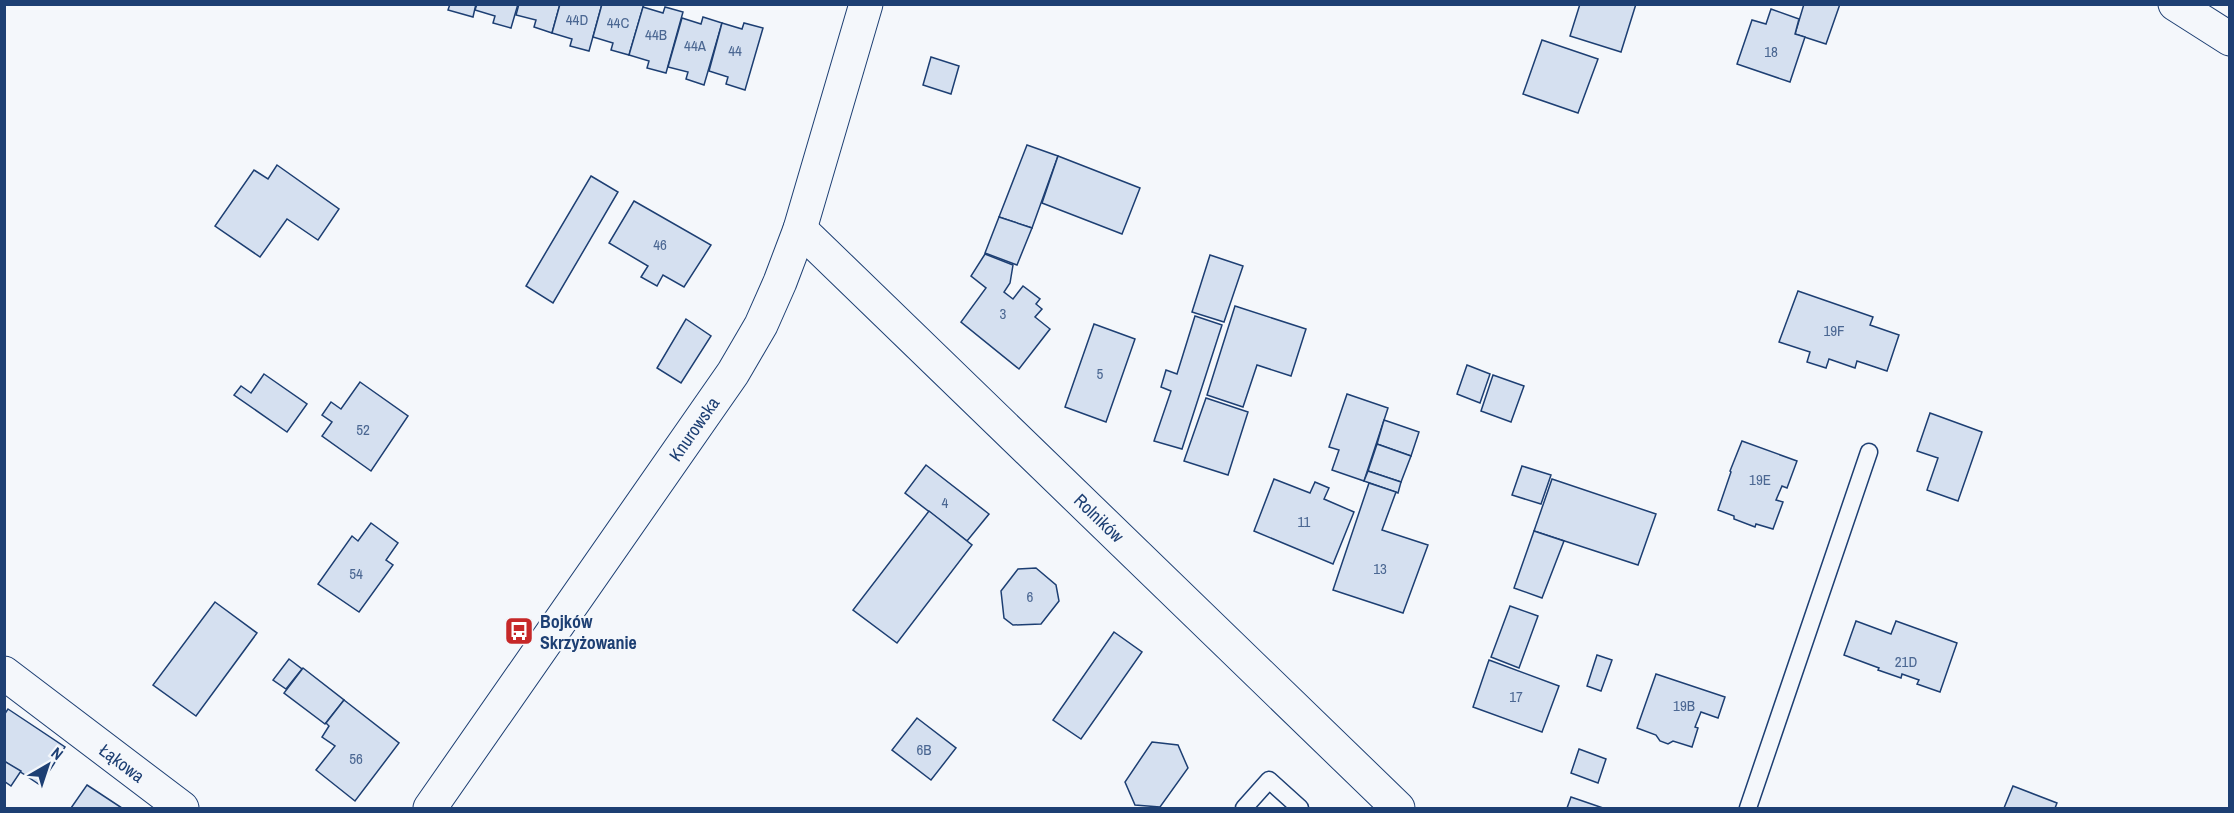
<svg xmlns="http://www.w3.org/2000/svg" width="2234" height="813" viewBox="0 0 2234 813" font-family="'Archivo Narrow',sans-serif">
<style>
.building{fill:#d5e0f0;stroke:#1d3f73;stroke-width:1.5}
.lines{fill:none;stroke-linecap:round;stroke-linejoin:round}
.lane-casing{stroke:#1d3f73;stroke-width:19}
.street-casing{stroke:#1d3f73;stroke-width:35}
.secondary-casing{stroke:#1d3f73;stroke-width:35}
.lane{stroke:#f4f7fb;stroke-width:16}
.street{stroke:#f4f7fb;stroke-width:33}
.secondary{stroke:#f4f7fb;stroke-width:33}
.labels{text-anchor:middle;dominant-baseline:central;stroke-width:4.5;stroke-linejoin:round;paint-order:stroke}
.number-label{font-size:15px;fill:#4b6792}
.street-label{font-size:18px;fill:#1d3f73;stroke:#f4f7fb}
.poi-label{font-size:18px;font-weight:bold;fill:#1d3f73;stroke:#f4f7fb;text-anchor:start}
</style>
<rect width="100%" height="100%" fill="#f4f7fb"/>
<!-- building -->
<g class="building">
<path d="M 450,4 L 476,4 L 473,17 L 448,10 Z"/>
<path d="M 477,4 L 518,4 L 511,28 L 493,23 L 495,16 L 475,10 Z"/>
<path d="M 519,4 L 560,4 L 552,33 L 534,27 L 536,20 L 516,15 Z"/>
<path d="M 560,4 L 602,4 L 589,51 L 570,46 L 572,39 L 552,33 Z"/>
<path d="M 602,4 L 644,4 L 629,55 L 611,50 L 613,43 L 593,37 Z"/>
<path d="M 1580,4 L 1636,4 L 1621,52 L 1570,36 Z"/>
<path d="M 1804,4 L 1840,4 L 1826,44 L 1795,34 Z"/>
<path d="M 643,7 L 663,13 L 665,7 L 683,12 L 666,73 L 647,68 L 649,61 L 629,55 Z"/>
<path d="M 1771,9 L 1799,19 L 1795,34 L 1805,37 L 1790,82 L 1737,64 L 1752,20 L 1766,24 Z"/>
<path d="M 703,17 L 722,23 L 704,85 L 686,79 L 688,72 L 668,67 L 682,18 L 701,24 Z"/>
<path d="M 722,23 L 742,29 L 744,23 L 763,28 L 745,90 L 726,84 L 728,77 L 709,71 Z"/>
<path d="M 1542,40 L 1598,59 L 1578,113 L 1523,94 Z"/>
<path d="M 931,57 L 959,66 L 951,94 L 923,85 Z"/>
<path d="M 1027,145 L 1058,156 L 1032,228 L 999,217 Z"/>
<path d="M 1058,156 L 1140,188 L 1122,234 L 1042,203 Z"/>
<path d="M 277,165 L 339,209 L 318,240 L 287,219 L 260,257 L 215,226 L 254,170 L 268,179 Z"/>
<path d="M 591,176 L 618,192 L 553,303 L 526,286 Z"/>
<path d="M 634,201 L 711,245 L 684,287 L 663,275 L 657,286 L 641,277 L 648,266 L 609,243 Z"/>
<path d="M 999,217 L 1032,228 L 1017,265 L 985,253 Z"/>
<path d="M 985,254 L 1013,265 L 1010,283 L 1004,292 L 1013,299 L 1023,286 L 1040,299 L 1036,304 L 1042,309 L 1035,317 L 1050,329 L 1019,369 L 961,322 L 986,288 L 971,276 Z"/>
<path d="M 1210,255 L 1243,266 L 1224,322 L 1192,312 Z"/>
<path d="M 1798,291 L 1873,317 L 1870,325 L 1899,335 L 1887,371 L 1857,361 L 1855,368 L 1829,359 L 1826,368 L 1807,362 L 1810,352 L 1779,342 Z"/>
<path d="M 1235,306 L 1306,329 L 1291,376 L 1257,365 L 1243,407 L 1207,395 Z"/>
<path d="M 1195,316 L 1222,325 L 1182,449 L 1154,441 L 1171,391 L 1161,387 L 1166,370 L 1177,374 Z"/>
<path d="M 686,319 L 711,336 L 681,383 L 657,368 Z"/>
<path d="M 1094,324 L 1135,339 L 1106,422 L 1065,407 Z"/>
<path d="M 1467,365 L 1490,374 L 1480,403 L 1457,394 Z"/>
<path d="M 264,374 L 307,404 L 287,432 L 234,395 L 241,386 L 251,393 Z"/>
<path d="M 1493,375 L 1524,386 L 1511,422 L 1481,411 Z"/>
<path d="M 360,382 L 408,416 L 371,471 L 322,436 L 332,422 L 322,415 L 331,402 L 341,409 Z"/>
<path d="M 1347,394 L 1388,408 L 1364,481 L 1332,470 L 1339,450 L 1329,447 Z"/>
<path d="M 1206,398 L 1248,412 L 1228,475 L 1184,461 Z"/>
<path d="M 1930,413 L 1982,432 L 1958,501 L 1927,490 L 1938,458 L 1917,451 Z"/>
<path d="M 1384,420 L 1419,432 L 1411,456 L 1377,444 Z"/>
<path d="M 1742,441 L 1797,461 L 1787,488 L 1782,486 L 1776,500 L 1783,502 L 1773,529 L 1756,524 L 1755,527 L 1734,519 L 1734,516 L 1718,510 L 1731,472 L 1730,471 Z"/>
<path d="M 1377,444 L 1411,456 L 1401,482 L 1368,471 Z"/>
<path d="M 926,465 L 989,514 L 967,541 L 905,493 Z"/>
<path d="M 1522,466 L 1551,475 L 1541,504 L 1512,495 Z"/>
<path d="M 1368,471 L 1401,482 L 1398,493 L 1364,481 Z"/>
<path d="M 1274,479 L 1310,493 L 1315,482 L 1329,488 L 1324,499 L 1354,512 L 1333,564 L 1254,531 Z"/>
<path d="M 1552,479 L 1656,514 L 1638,565 L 1534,531 Z"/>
<path d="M 1369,483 L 1396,492 L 1382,530 L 1428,545 L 1403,613 L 1333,590 Z"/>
<path d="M 929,511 L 972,545 L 897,643 L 853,610 Z"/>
<path d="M 371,523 L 398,543 L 386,560 L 393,565 L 359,612 L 318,584 L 352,536 L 358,541 Z"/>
<path d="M 1534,531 L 1564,541 L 1542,598 L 1514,588 Z"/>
<path d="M 1036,568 L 1056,585 L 1059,601 L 1041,624 L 1013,625 L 1004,618 L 1001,591 L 1018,569 Z"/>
<path d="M 215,602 L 257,633 L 196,716 L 153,685 Z"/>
<path d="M 1510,606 L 1538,616 L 1519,668 L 1491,657 Z"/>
<path d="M 1856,621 L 1891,634 L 1896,621 L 1957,643 L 1940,692 L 1917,684 L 1919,680 L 1902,674 L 1901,678 L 1878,670 L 1879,668 L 1844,655 Z"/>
<path d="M 1114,632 L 1142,652 L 1081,739 L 1053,720 Z"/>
<path d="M 1597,655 L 1612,660 L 1601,691 L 1587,686 Z"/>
<path d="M 289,659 L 302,669 L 286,689 L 273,680 Z"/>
<path d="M 1489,660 L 1559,686 L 1542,732 L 1473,707 Z"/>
<path d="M 303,668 L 344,700 L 325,724 L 284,693 Z"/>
<path d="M 1656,674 L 1725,697 L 1718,718 L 1701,712 L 1695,727 L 1698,728 L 1692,747 L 1673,741 L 1668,744 L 1660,741 L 1656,735 L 1637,728 Z"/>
<path d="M 344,700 L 399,743 L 355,801 L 316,770 L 335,746 L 322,737 L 329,726 L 326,723 Z"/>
<path d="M 8,709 L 65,747 L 40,785 L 4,761 L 4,715 Z"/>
<path d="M 917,718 L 956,748 L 931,780 L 892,750 Z"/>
<path d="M 1152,742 L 1178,745 L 1188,768 L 1160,807 L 1135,805 L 1125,782 Z"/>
<path d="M 1579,749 L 1606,759 L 1598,783 L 1571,773 Z"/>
<path d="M 4,761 L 21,771 L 11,786 L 4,781 Z"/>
<path d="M 87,785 L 122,808 L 71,808 Z"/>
<path d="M 2013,786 L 2057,803 L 2055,808 L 2004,808 Z"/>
<path d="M 1571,797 L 1603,808 L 1567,808 Z"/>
</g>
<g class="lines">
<!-- lane casing -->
<g class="lane-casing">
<g id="lane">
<path d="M 1244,808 L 1269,780 L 1300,808"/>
<path d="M 1748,808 L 1869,452"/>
</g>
</g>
<!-- street casing -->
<g class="street-casing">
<g id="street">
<path d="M 2175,4 L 2230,39"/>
<path d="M 4,673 L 182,808"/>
</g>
</g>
<!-- secondary casing -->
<g class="secondary-casing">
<g id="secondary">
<path d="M 800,229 L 1398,808"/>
<path d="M 430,808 L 733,373 L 761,325 L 780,282 L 800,229 L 866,4"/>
</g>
</g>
<!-- lane -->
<use href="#lane" class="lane"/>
<!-- street -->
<use href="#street" class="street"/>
<!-- secondary -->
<use href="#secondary" class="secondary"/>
</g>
<!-- icons -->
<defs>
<g id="bus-square" transform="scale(1.5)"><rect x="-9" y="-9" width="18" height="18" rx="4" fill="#c62828" stroke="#f4f7fb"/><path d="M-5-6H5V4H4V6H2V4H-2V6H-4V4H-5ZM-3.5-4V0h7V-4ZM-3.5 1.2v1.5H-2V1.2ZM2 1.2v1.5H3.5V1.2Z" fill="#fff"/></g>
</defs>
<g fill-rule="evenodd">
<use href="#bus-square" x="519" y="631"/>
</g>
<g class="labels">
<!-- number labels -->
<g class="number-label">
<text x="577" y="19">44D</text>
<text x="618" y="22">44C</text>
<text x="656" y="34">44B</text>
<text x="695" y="45">44A</text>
<text x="735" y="50">44</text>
<text x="1771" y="51">18</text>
<text x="660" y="244">46</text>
<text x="1003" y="313">3</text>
<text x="1834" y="330">19F</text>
<text x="1100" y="373">5</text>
<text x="363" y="429">52</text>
<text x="1760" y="479">19E</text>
<text x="945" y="502">4</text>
<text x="1304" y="521">11</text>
<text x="1380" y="568">13</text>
<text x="356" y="573">54</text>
<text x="1030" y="596">6</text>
<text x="1906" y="661">21D</text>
<text x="1516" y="696">17</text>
<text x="1684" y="705">19B</text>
<text x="924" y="749">6B</text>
<text x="356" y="758">56</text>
</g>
<!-- street labels -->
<g class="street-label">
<text transform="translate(694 429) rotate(-55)">Knurowska</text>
<text transform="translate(1099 518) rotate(44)">Rolników</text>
<text transform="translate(122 763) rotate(37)">Łąkowa</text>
</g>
<!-- poi labels -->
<g class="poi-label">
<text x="540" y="621">Bojków<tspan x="540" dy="21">Skrzyżowanie</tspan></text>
</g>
</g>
<!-- border -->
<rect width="2234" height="813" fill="none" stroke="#1d3f73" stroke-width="12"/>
<!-- north arrow -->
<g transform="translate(48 765) rotate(39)" stroke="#f4f7fb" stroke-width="4.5" paint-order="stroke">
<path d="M0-4.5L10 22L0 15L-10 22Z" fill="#1d3f73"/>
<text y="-9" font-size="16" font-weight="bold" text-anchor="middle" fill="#1d3f73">N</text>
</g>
</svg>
